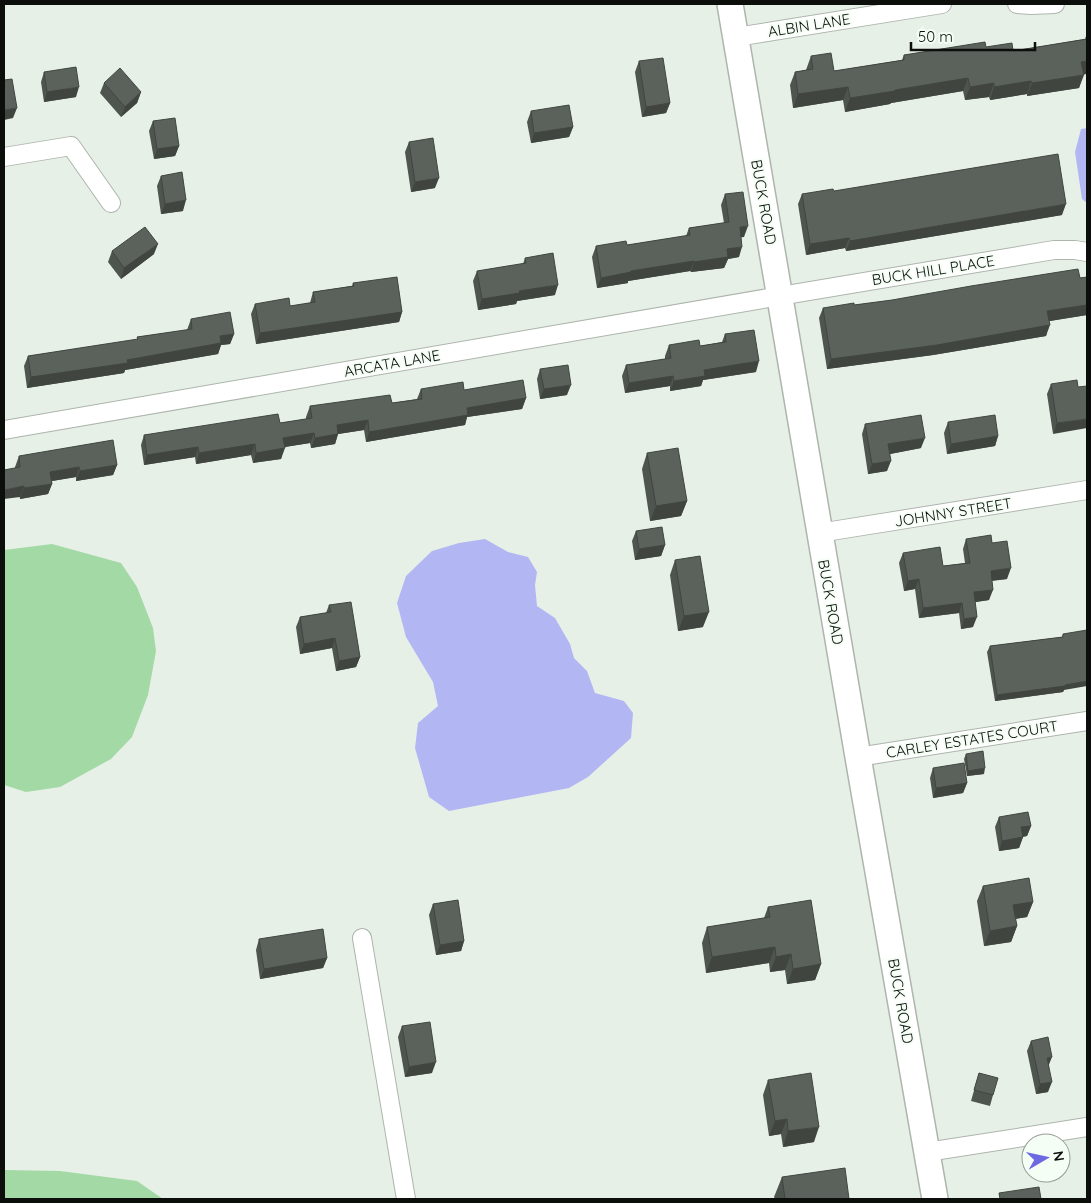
<svg xmlns="http://www.w3.org/2000/svg" width="1091" height="1203" viewBox="0 0 1091 1203" font-family="Quicksand,sans-serif">
<style>
.green{fill:#a3d9a5}
.water{fill:#b2b7f3}
.lines{fill:none;stroke-linecap:round;stroke-linejoin:round}
.street-casing{stroke:#adb5ad;stroke-width:20}
.secondary-casing{stroke:#adb5ad;stroke-width:28}
.street{stroke:#fff;stroke-width:18}
.secondary{stroke:#fff;stroke-width:25}
.wall{fill:#4e544e}
.shaded-wall{fill:#404540}
.building{fill:#5b625b;stroke:#404540}
.labels{text-anchor:middle;dominant-baseline:central;stroke-width:4;stroke-linejoin:round;paint-order:stroke}
.street-label{font-size:15px;fill:#0b0e0b;stroke:#f5fef5}
</style>
<rect width="100%" height="100%" fill="#e7f0e7"/>
<!-- green -->
<g class="green">
<path d="M 52,544 L 121,563 L 137,587 L 153,628 L 156,651 L 148,695 L 132,737 L 111,759 L 60,787 L 26,792 L 4,785 L 4,550 Z"/>
<path d="M 4,1170 L 60,1171 L 137,1181 L 163,1199 L 4,1199 Z"/>
</g>
<!-- water -->
<g class="water">
<path d="M 1087,128 L 1087,203 L 1082,199 L 1075,152 L 1081,129 Z"/>
<path d="M 485,539 L 508,552 L 528,557 L 537,572 L 535,585 L 537,606 L 555,618 L 570,644 L 574,658 L 587,671 L 595,693 L 624,701 L 633,713 L 631,738 L 588,777 L 569,788 L 449,811 L 429,797 L 415,748 L 418,723 L 438,706 L 433,682 L 406,637 L 397,603 L 406,576 L 432,551 L 459,543 Z"/>
</g>
<g class="lines">
<!-- street casing -->
<g class="street-casing">
<g id="street">
<path d="M 1017,4 L 1031,5 L 1055,4"/>
<path d="M 736,37 L 942,4"/>
<path d="M 4,157 L 71,146 L 111,203"/>
<path d="M 4,430 L 780,296 L 1054,250 L 1075,250 L 1087,252"/>
<path d="M 819,533 L 1087,490"/>
<path d="M 858,757 L 1087,721"/>
<path d="M 362,938 L 406,1199"/>
<path d="M 927,1152 L 1087,1127"/>
</g>
</g>
<!-- secondary casing -->
<g class="secondary-casing">
<path id="secondary" d="M 730,4 L 858,757 L 935,1199"/>
</g>
<!-- street -->
<use href="#street" class="street"/>
<!-- secondary -->
<use href="#secondary" class="secondary"/>
</g>
<!-- wall -->
<g class="wall">
<path d="M 1087,33 L 1087,74 L 1083,74 L 1079,88 L 1027,96 L 1027,94 L 990,100 L 989,97 L 965,100 L 963,91 L 891,103 L 890,104 L 845,112 L 843,100 L 793,108 L 790,85 L 795,72 L 806,70 L 811,56 L 834,71 L 902,60 L 904,55 L 986,47 L 1013,51 L 1085,39 Z"/>
<path d="M 639,61 L 670,103 L 666,113 L 642,117 L 635,72 Z"/>
<path d="M 44,72 L 76,97 L 44,102 L 41,82 Z"/>
<path d="M 104,83 L 141,92 L 137,103 L 121,117 L 100,93 Z"/>
<path d="M 531,111 L 573,127 L 569,137 L 531,143 L 527,122 Z"/>
<path d="M 153,121 L 179,146 L 175,156 L 154,159 L 149,131 Z"/>
<path d="M 409,142 L 435,188 L 411,192 L 405,152 Z"/>
<path d="M 161,176 L 183,211 L 161,214 L 157,186 Z"/>
<path d="M 834,191 L 1062,215 L 846,251 L 845,248 L 806,255 L 798,204 L 802,194 Z"/>
<path d="M 725,194 L 744,237 L 741,237 L 739,257 L 728,259 L 724,268 L 691,272 L 690,271 L 628,281 L 628,283 L 597,288 L 592,257 L 596,246 L 627,245 L 686,236 L 689,228 L 724,223 L 721,205 Z"/>
<path d="M 112,251 L 154,254 L 121,279 L 108,262 Z"/>
<path d="M 525,258 L 555,295 L 517,301 L 516,304 L 478,310 L 473,281 L 477,271 L 523,264 Z"/>
<path d="M 1087,277 L 1087,315 L 1049,321 L 1046,336 L 933,355 L 827,369 L 819,318 L 823,308 L 854,305 Z"/>
<path d="M 353,283 L 402,312 L 399,322 L 256,344 L 251,314 L 255,304 L 290,306 L 310,303 L 313,292 L 352,286 Z"/>
<path d="M 191,319 L 234,334 L 230,344 L 221,345 L 218,354 L 125,370 L 124,373 L 27,388 L 24,366 L 28,356 L 137,340 L 137,337 L 187,330 Z"/>
<path d="M 725,334 L 756,372 L 703,380 L 701,386 L 670,391 L 670,386 L 625,393 L 622,376 L 626,365 L 665,359 L 665,356 L 669,345 L 700,346 L 722,342 Z"/>
<path d="M 540,369 L 567,395 L 540,399 L 537,379 Z"/>
<path d="M 1051,384 L 1078,387 L 1053,434 L 1047,394 Z"/>
<path d="M 421,389 L 464,390 L 526,398 L 522,409 L 467,417 L 465,425 L 366,442 L 364,430 L 338,434 L 335,444 L 311,448 L 310,443 L 284,447 L 281,459 L 253,463 L 251,455 L 196,464 L 195,457 L 144,465 L 141,445 L 144,435 L 280,423 L 306,419 L 306,417 L 310,406 L 392,403 L 417,399 Z"/>
<path d="M 948,422 L 998,436 L 995,446 L 947,454 L 944,433 Z"/>
<path d="M 865,424 L 921,448 L 890,454 L 887,471 L 868,474 L 862,434 Z"/>
<path d="M 647,453 L 687,501 L 681,516 L 650,521 L 642,469 Z"/>
<path d="M 19,456 L 117,465 L 113,475 L 76,481 L 76,477 L 52,481 L 52,484 L 48,494 L 20,499 L 15,467 Z"/>
<path d="M 636,531 L 665,545 L 661,556 L 635,560 L 632,541 Z"/>
<path d="M 966,539 L 992,543 L 1007,579 L 992,581 L 989,600 L 975,602 L 973,627 L 961,629 L 959,613 L 919,618 L 915,589 L 904,591 L 899,563 L 903,553 L 943,566 L 965,563 L 963,549 Z"/>
<path d="M 675,560 L 703,627 L 678,631 L 670,575 Z"/>
<path d="M 329,605 L 360,657 L 356,667 L 336,671 L 332,648 L 300,654 L 296,627 L 300,617 L 326,613 Z"/>
<path d="M 1063,634 L 1064,690 L 1063,692 L 995,701 L 987,652 L 990,646 L 1062,637 Z"/>
<path d="M 966,754 L 984,774 L 967,776 L 964,759 Z"/>
<path d="M 933,768 L 967,783 L 963,793 L 933,798 L 930,778 Z"/>
<path d="M 999,817 L 1031,826 L 1027,836 L 1023,837 L 1019,848 L 999,851 L 995,827 Z"/>
<path d="M 983,886 L 1033,902 L 1027,917 L 1015,919 L 1017,926 L 1011,942 L 984,946 L 977,901 Z"/>
<path d="M 433,904 L 464,941 L 461,951 L 436,955 L 429,915 Z"/>
<path d="M 768,907 L 821,964 L 815,980 L 787,984 L 785,970 L 770,972 L 769,963 L 706,973 L 702,943 L 707,927 L 764,918 Z"/>
<path d="M 259,939 L 327,958 L 323,968 L 260,979 L 256,950 Z"/>
<path d="M 402,1026 L 432,1073 L 405,1077 L 398,1037 Z"/>
<path d="M 1031,1041 L 1049,1066 L 1048,1092 L 1036,1094 L 1027,1051 Z"/>
<path d="M 979,1073 L 993,1095 L 990,1106 L 971,1101 Z"/>
<path d="M 768,1080 L 814,1142 L 783,1147 L 781,1134 L 769,1136 L 763,1095 Z"/>
<path d="M 782,1177 L 849,1199 L 775,1199 L 774,1197 Z"/>
</g>
<!-- shaded-wall -->
<g class="shaded-wall">
<path d="M 1087,61 L 1087,74 L 1077,75 L 1081,62 Z"/>
<path d="M 1084,75 L 1079,88 L 1027,96 L 1032,83 Z"/>
<path d="M 968,78 L 963,91 L 891,103 L 890,104 L 845,112 L 850,98 L 895,90 Z"/>
<path d="M 1031,81 L 1027,94 L 990,100 L 994,87 Z"/>
<path d="M 994,83 L 989,97 L 965,100 L 970,87 Z"/>
<path d="M 79,87 L 76,97 L 44,102 L 47,92 Z"/>
<path d="M 848,87 L 843,100 L 793,108 L 798,94 Z"/>
<path d="M 141,92 L 137,103 L 121,117 L 125,107 Z"/>
<path d="M 670,103 L 666,113 L 642,117 L 646,107 Z"/>
<path d="M 17,108 L 13,118 L 4,120 L 4,110 Z"/>
<path d="M 573,127 L 569,137 L 531,143 L 534,133 Z"/>
<path d="M 179,146 L 175,156 L 154,159 L 157,149 Z"/>
<path d="M 439,178 L 435,188 L 411,192 L 415,182 Z"/>
<path d="M 186,200 L 183,211 L 161,214 L 165,204 Z"/>
<path d="M 1066,204 L 1062,215 L 846,251 L 850,241 Z"/>
<path d="M 748,226 L 744,237 L 736,238 L 740,227 Z"/>
<path d="M 849,238 L 845,248 L 806,255 L 810,244 Z"/>
<path d="M 158,244 L 154,254 L 121,279 L 124,268 Z"/>
<path d="M 742,247 L 739,257 L 728,259 L 724,268 L 691,272 L 694,262 L 727,249 Z"/>
<path d="M 694,261 L 690,271 L 628,281 L 628,283 L 597,288 L 601,278 L 631,271 Z"/>
<path d="M 558,285 L 555,295 L 517,301 L 516,304 L 478,310 L 482,299 L 519,291 Z"/>
<path d="M 1087,305 L 1087,315 L 1044,322 L 1047,311 Z"/>
<path d="M 402,312 L 399,322 L 256,344 L 260,333 Z"/>
<path d="M 1050,325 L 1046,336 L 933,355 L 827,369 L 831,359 Z"/>
<path d="M 234,334 L 230,344 L 221,345 L 218,354 L 125,370 L 124,373 L 27,388 L 31,377 L 127,360 L 220,336 Z"/>
<path d="M 759,361 L 756,372 L 703,380 L 701,386 L 670,391 L 674,381 L 704,370 Z"/>
<path d="M 673,376 L 670,386 L 625,393 L 629,383 Z"/>
<path d="M 571,385 L 567,395 L 540,399 L 544,389 Z"/>
<path d="M 526,398 L 522,409 L 467,417 L 465,425 L 366,442 L 369,432 L 467,408 Z"/>
<path d="M 1087,419 L 1087,428 L 1053,434 L 1057,423 Z"/>
<path d="M 368,420 L 364,430 L 338,434 L 335,444 L 311,448 L 315,438 L 337,425 Z"/>
<path d="M 314,433 L 310,443 L 279,448 L 283,438 Z"/>
<path d="M 998,436 L 995,446 L 947,454 L 951,444 Z"/>
<path d="M 925,438 L 921,448 L 885,455 L 888,444 Z"/>
<path d="M 255,444 L 251,455 L 196,464 L 199,453 Z"/>
<path d="M 198,447 L 195,457 L 144,465 L 147,455 Z"/>
<path d="M 285,448 L 281,459 L 253,463 L 256,453 Z"/>
<path d="M 891,461 L 887,471 L 868,474 L 872,464 Z"/>
<path d="M 117,465 L 113,475 L 76,481 L 80,471 Z"/>
<path d="M 79,467 L 76,477 L 46,482 L 50,472 Z"/>
<path d="M 52,484 L 48,494 L 20,499 L 24,488 Z"/>
<path d="M 24,486 L 20,497 L 4,499 L 4,490 Z"/>
<path d="M 687,501 L 681,516 L 650,521 L 656,506 Z"/>
<path d="M 665,545 L 661,556 L 635,560 L 639,549 Z"/>
<path d="M 1011,568 L 1007,579 L 987,581 L 991,571 Z"/>
<path d="M 919,579 L 915,589 L 904,591 L 908,581 Z"/>
<path d="M 993,590 L 989,600 L 970,603 L 974,592 Z"/>
<path d="M 962,603 L 959,613 L 919,618 L 923,608 Z"/>
<path d="M 709,612 L 703,627 L 678,631 L 684,616 Z"/>
<path d="M 977,617 L 973,627 L 961,629 L 964,619 Z"/>
<path d="M 335,638 L 332,648 L 300,654 L 304,644 Z"/>
<path d="M 360,657 L 356,667 L 336,671 L 339,661 Z"/>
<path d="M 1087,681 L 1087,686 L 1064,690 L 1063,692 L 995,701 L 997,695 Z"/>
<path d="M 985,768 L 984,774 L 967,776 L 968,771 Z"/>
<path d="M 967,783 L 963,793 L 933,798 L 936,788 Z"/>
<path d="M 1031,826 L 1027,836 L 1017,837 L 1021,827 Z"/>
<path d="M 1023,837 L 1019,848 L 999,851 L 1002,841 Z"/>
<path d="M 1033,902 L 1027,917 L 1008,920 L 1013,905 Z"/>
<path d="M 1017,926 L 1011,942 L 984,946 L 990,931 Z"/>
<path d="M 464,941 L 461,951 L 436,955 L 440,945 Z"/>
<path d="M 775,947 L 769,963 L 706,973 L 712,957 Z"/>
<path d="M 791,954 L 785,970 L 770,972 L 776,957 Z"/>
<path d="M 327,958 L 323,968 L 260,979 L 264,969 Z"/>
<path d="M 821,964 L 815,980 L 787,984 L 793,969 Z"/>
<path d="M 1052,1057 L 1048,1067 L 1047,1058 Z"/>
<path d="M 436,1062 L 432,1073 L 405,1077 L 409,1067 Z"/>
<path d="M 1052,1082 L 1048,1092 L 1036,1094 L 1040,1084 Z"/>
<path d="M 787,1119 L 781,1134 L 769,1136 L 775,1121 Z"/>
<path d="M 819,1127 L 814,1142 L 783,1147 L 788,1131 Z"/>
</g>
<!-- building -->
<g class="building">
<path d="M 1087,39 L 1087,61 L 1081,62 L 1084,75 L 1032,83 L 1031,81 L 994,87 L 994,83 L 970,87 L 968,78 L 895,90 L 895,91 L 850,98 L 848,87 L 798,94 L 795,72 L 813,69 L 811,56 L 831,53 L 834,71 L 904,60 L 904,55 L 985,42 L 986,47 L 1012,43 L 1013,51 Z"/>
<path d="M 663,58 L 670,103 L 646,107 L 639,61 Z"/>
<path d="M 76,67 L 79,87 L 47,92 L 44,72 Z"/>
<path d="M 120,68 L 141,92 L 125,107 L 104,83 Z"/>
<path d="M 12,79 L 17,108 L 4,110 L 4,80 Z"/>
<path d="M 569,105 L 573,127 L 534,133 L 531,111 Z"/>
<path d="M 175,118 L 179,146 L 157,149 L 153,121 Z"/>
<path d="M 433,138 L 439,178 L 415,182 L 409,142 Z"/>
<path d="M 1058,154 L 1066,204 L 850,241 L 849,238 L 810,244 L 802,194 L 833,189 L 834,191 Z"/>
<path d="M 182,172 L 186,200 L 165,204 L 161,176 Z"/>
<path d="M 743,192 L 748,226 L 740,227 L 742,247 L 727,249 L 728,257 L 694,262 L 694,261 L 631,271 L 631,272 L 601,278 L 596,246 L 626,241 L 627,245 L 690,235 L 689,228 L 729,222 L 725,194 Z"/>
<path d="M 145,227 L 158,244 L 124,268 L 112,251 Z"/>
<path d="M 553,253 L 558,285 L 519,291 L 520,293 L 482,299 L 477,271 L 526,263 L 525,258 Z"/>
<path d="M 1078,269 L 1080,278 L 1087,277 L 1087,305 L 1047,311 L 1050,325 L 937,345 L 831,359 L 823,308 L 854,303 L 854,305 L 892,300 L 971,286 Z"/>
<path d="M 397,277 L 402,312 L 260,333 L 255,304 L 289,298 L 290,306 L 315,302 L 313,292 L 354,286 L 353,283 Z"/>
<path d="M 230,312 L 234,334 L 220,336 L 221,343 L 127,360 L 128,363 L 31,377 L 28,356 L 138,339 L 137,337 L 192,329 L 191,319 Z"/>
<path d="M 754,330 L 759,361 L 704,370 L 705,376 L 674,381 L 673,376 L 629,383 L 626,365 L 671,358 L 669,345 L 699,340 L 700,346 L 726,342 L 725,334 Z"/>
<path d="M 568,365 L 571,385 L 544,389 L 540,369 Z"/>
<path d="M 523,380 L 526,398 L 467,408 L 468,415 L 369,432 L 368,420 L 337,425 L 338,434 L 315,438 L 314,433 L 283,438 L 285,448 L 256,453 L 255,444 L 199,453 L 198,447 L 147,455 L 144,435 L 278,414 L 280,423 L 312,418 L 310,406 L 390,395 L 392,403 L 422,399 L 421,389 L 463,382 L 464,390 Z"/>
<path d="M 1077,380 L 1078,387 L 1087,386 L 1087,419 L 1057,423 L 1051,384 Z"/>
<path d="M 921,415 L 925,438 L 888,444 L 891,461 L 872,464 L 865,424 Z"/>
<path d="M 995,415 L 998,436 L 951,444 L 948,422 Z"/>
<path d="M 113,440 L 117,465 L 80,471 L 79,467 L 50,472 L 52,484 L 24,488 L 24,486 L 4,490 L 4,470 L 20,467 L 19,456 Z"/>
<path d="M 678,448 L 687,501 L 656,506 L 647,453 Z"/>
<path d="M 662,527 L 665,545 L 639,549 L 636,531 Z"/>
<path d="M 991,535 L 992,543 L 1007,541 L 1011,568 L 991,571 L 993,590 L 974,592 L 977,617 L 964,619 L 962,603 L 923,608 L 919,579 L 908,581 L 903,553 L 940,547 L 943,566 L 970,563 L 966,539 Z"/>
<path d="M 700,556 L 709,612 L 684,616 L 675,560 Z"/>
<path d="M 351,602 L 360,657 L 339,661 L 335,638 L 304,644 L 300,617 L 331,612 L 329,605 Z"/>
<path d="M 1087,630 L 1087,681 L 1065,685 L 1065,686 L 997,695 L 990,646 L 1063,637 L 1063,634 Z"/>
<path d="M 983,751 L 985,768 L 968,771 L 966,754 Z"/>
<path d="M 964,763 L 967,783 L 936,788 L 933,768 Z"/>
<path d="M 1028,812 L 1031,826 L 1021,827 L 1023,837 L 1002,841 L 999,817 Z"/>
<path d="M 1029,878 L 1033,902 L 1013,905 L 1017,926 L 990,931 L 983,886 Z"/>
<path d="M 458,900 L 464,941 L 440,945 L 433,904 Z"/>
<path d="M 811,900 L 821,964 L 793,969 L 791,954 L 776,957 L 775,947 L 712,957 L 707,927 L 770,917 L 768,907 Z"/>
<path d="M 323,929 L 327,958 L 264,969 L 259,939 Z"/>
<path d="M 430,1022 L 436,1062 L 409,1067 L 402,1026 Z"/>
<path d="M 1048,1037 L 1052,1057 L 1047,1058 L 1052,1082 L 1040,1084 L 1031,1041 Z"/>
<path d="M 811,1073 L 819,1127 L 788,1131 L 787,1119 L 775,1121 L 768,1080 Z"/>
<path d="M 979,1073 L 998,1078 L 993,1095 L 974,1090 Z"/>
<path d="M 845,1168 L 849,1199 L 785,1199 L 782,1177 Z"/>
<path d="M 1039,1187 L 1041,1199 L 1000,1199 L 999,1193 Z"/>
</g>
<g class="labels">
<!-- street labels -->
<g class="street-label">
<text transform="translate(809 25) rotate(-9)">ALBIN LANE</text>
<text transform="translate(764 202) rotate(80)">BUCK ROAD</text>
<text transform="translate(933 270) rotate(-9)">BUCK HILL PLACE</text>
<text transform="translate(392 363) rotate(-10)">ARCATA LANE</text>
<text transform="translate(953 512) rotate(-9)">JOHNNY STREET</text>
<text transform="translate(831 602) rotate(80)">BUCK ROAD</text>
<text transform="translate(972 739) rotate(-9)">CARLEY ESTATES COURT</text>
<text transform="translate(901 1001) rotate(80)">BUCK ROAD</text>
</g>
</g>
<!-- border -->
<rect width="1091" height="1203" fill="none" stroke="#0b0e0b" stroke-width="10"/>
<!-- north arrow -->
<g transform="translate(1046 1158) rotate(81)"><circle r="24" fill="#f5fef5" stroke="#979e97"/>
<path d="M0-4L9 19L0 12L-9 19Z" fill="#6d69e3"/>
<text y="-8" font-size="14" font-weight="bold" text-anchor="middle" fill="#0b0e0b">N</text>
</g>
<!-- scale -->
<path d="M911 42v8h124v-8" fill="none" stroke="#0b0e0b" stroke-width="2.5"/>
<text x="918" y="42" font-size="15" fill="#0b0e0b" stroke="#f5fef5" stroke-width="4" paint-order="stroke">50 m</text>
</svg>
